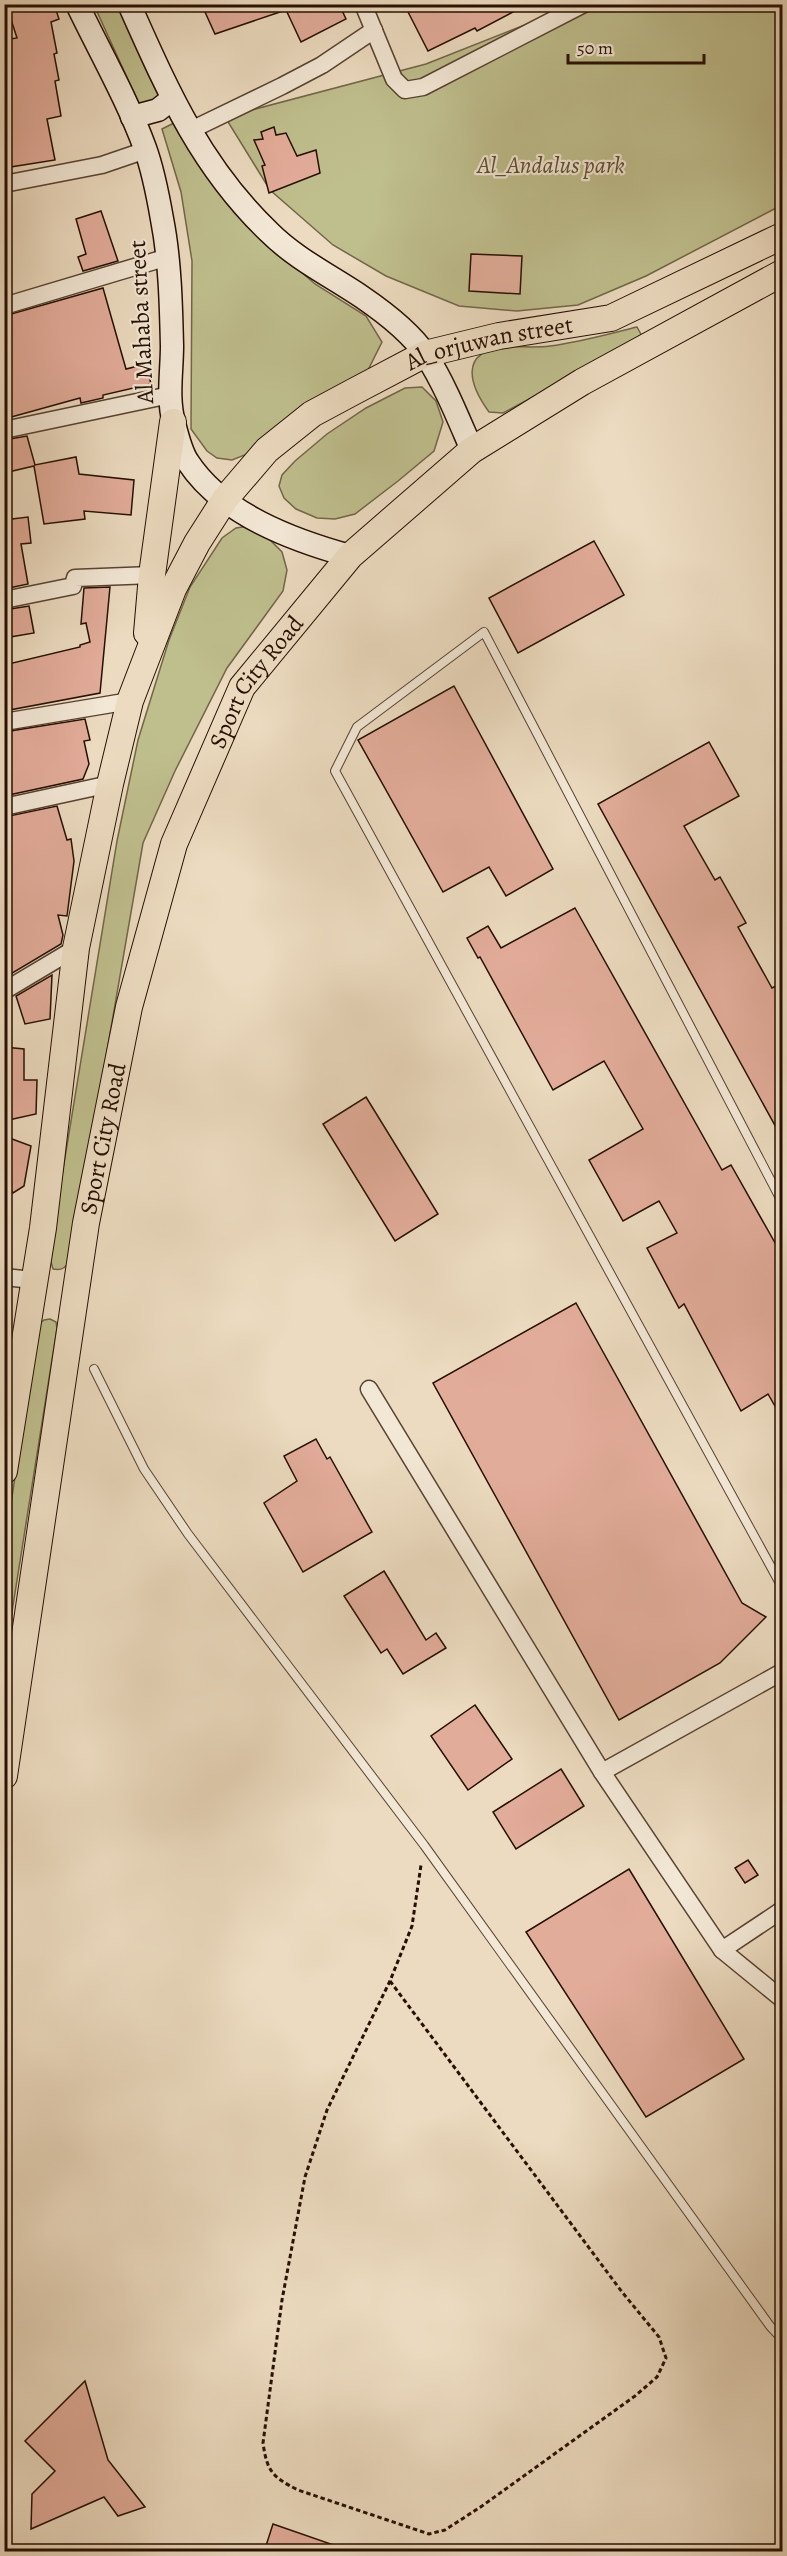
<svg xmlns="http://www.w3.org/2000/svg" width="787" height="2556" viewBox="0 0 787 2556" font-family="Alegreya,serif">
<style>
.green{fill:#bfbe8d;stroke:#726648;stroke-width:1.5}
.building{fill:#e2ac9a;stroke:#260f02;stroke-width:1.5}
.lines{fill:none;stroke-linecap:round;stroke-linejoin:round}
.service-casing{stroke:#584232;stroke-width:10}
.minor-casing{stroke:#584232;stroke-width:19}
.secondary-casing{stroke:#260f02;stroke-width:25}
.primary-casing{stroke:#260f02;stroke-width:28}
.path{stroke:#260f02;stroke-width:3;stroke-dasharray:4.5 3;stroke-linecap:butt}
.service{stroke:#f3e8d6;stroke-width:8}
.minor{stroke:#f3e8d6;stroke-width:16}
.secondary{stroke:#f3e8d6;stroke-width:22}
.primary{stroke:#ecdbc0;stroke-width:26}
.labels{text-anchor:middle;dominant-baseline:central;stroke-width:4.5;stroke-linejoin:round;paint-order:stroke}
.park-label{font-size:24px;font-style:italic;fill:#5c4c33;stroke:#f3e8d6}
.street-label{font-size:24px;fill:#260f02;stroke:#f3e8d6}
</style>
<rect width="100%" height="100%" fill="#ecdbc0"/>
<filter id="stains"><feTurbulence type="fractalNoise" baseFrequency=".00333" numOctaves="4"/><feColorMatrix values="0 0 0 0 .2 0 0 0 0 .09 0 0 0 0 .02 0 0 0 .5 -.17"/></filter>
<radialGradient id="worn" r=".72"><stop offset=".6" stop-color="#630" stop-opacity="0"/><stop offset="1" stop-color="#630" stop-opacity=".3"/></radialGradient>
<!-- green -->
<g class="green">
<path d="M 94,5 L 123,5 L 165,94 L 140,106 Z"/>
<path d="M 575,5 L 782,5 L 782,205 L 646,276 L 578,305 L 517,311 L 459,306 L 386,276 L 333,245 L 270,190 L 225,117 L 426,64 Z"/>
<path d="M 180,120 L 257,234 L 315,284 L 366,316 L 382,342 L 367,372 L 265,447 L 232,460 L 217,458 L 207,451 L 191,429 L 192,261 L 181,192 L 162,129 Z"/>
<path d="M 637,327 L 643,338 L 503,413 L 489,412 C 470,386 458,352 504,347 C 519,346 535,348 550,346 C 580,342 608,334 637,327 Z"/>
<path d="M 405,388 L 422,387 L 436,401 L 443,422 L 434,451 L 398,481 L 355,514 L 335,519 L 317,518 L 296,509 L 284,498 L 279,486 L 282,475 L 295,461 L 327,434 L 366,408 Z"/>
<path d="M 249,526 L 260,530 L 282,552 L 287,570 L 283,591 L 227,668 L 175,771 L 143,843 L 71,1259 C 66,1267 63,1271 53,1269 L 49,1255 L 117,841 L 138,740 L 169,640 L 190,587 L 222,538 L 236,528 Z"/>
<path d="M 50,1319 L 56,1322 L 57,1328 L 5,1656 L 5,1543 L 38,1325 L 44,1320 Z"/>
</g>
<!-- building -->
<g class="building">
<path d="M 6,4 L 54,4 L 59,19 L 51,22 L 57,53 L 54,54 L 59,80 L 55,81 L 61,116 L 47,119 L 55,160 L 4,168 L 4,40 L 17,38 Z"/>
<path d="M 215,4 L 339,4 L 346,19 L 301,42 L 286,10 L 215,34 L 205,12 Z"/>
<path d="M 404,4 L 528,4 L 477,31 L 475,28 L 428,51 Z"/>
<path d="M 274,127 L 276,135 L 286,133 L 297,156 L 316,150 L 320,173 L 269,193 L 262,166 L 265,165 L 254,140 L 263,139 L 261,132 Z"/>
<path d="M 101,211 L 118,261 L 83,271 L 78,257 L 86,254 L 76,219 Z"/>
<path d="M 471,254 L 522,256 L 520,294 L 469,291 Z"/>
<path d="M 103,288 L 126,369 L 146,364 L 151,384 L 103,395 L 103,398 L 81,403 L 80,398 L 4,419 L 4,316 Z"/>
<path d="M 27,436 L 35,465 L 76,457 L 79,474 L 134,480 L 131,515 L 84,511 L 85,519 L 44,524 L 34,466 L 4,473 L 4,440 Z"/>
<path d="M 28,517 L 31,543 L 21,544 L 28,584 L 4,589 L 4,520 Z"/>
<path d="M 594,541 L 624,595 L 518,653 L 489,598 Z"/>
<path d="M 110,587 L 100,693 L 4,711 L 4,665 L 80,647 L 80,645 L 90,642 L 86,623 L 81,624 L 84,588 Z"/>
<path d="M 29,606 L 34,633 L 4,638 L 4,610 Z"/>
<path d="M 454,686 L 553,869 L 506,896 L 489,867 L 443,892 L 358,740 Z"/>
<path d="M 85,719 L 90,740 L 84,741 L 89,764 L 83,779 L 4,796 L 4,732 Z"/>
<path d="M 709,742 L 739,796 L 684,826 L 715,880 L 720,877 L 746,923 L 738,927 L 772,988 L 783,982 L 783,1140 L 598,804 Z"/>
<path d="M 57,806 L 67,840 L 71,839 L 74,861 L 67,916 L 58,915 L 63,935 L 61,944 L 4,978 L 4,817 Z"/>
<path d="M 575,908 L 722,1170 L 731,1165 L 783,1257 L 783,1420 L 768,1394 L 741,1411 L 684,1304 L 679,1308 L 647,1248 L 677,1233 L 659,1201 L 623,1221 L 589,1160 L 643,1129 L 604,1061 L 553,1090 L 480,957 L 478,958 L 467,938 L 488,926 L 501,948 Z"/>
<path d="M 52,975 L 50,1019 L 25,1024 L 16,996 Z"/>
<path d="M 4,1047 L 24,1049 L 24,1080 L 37,1080 L 36,1114 L 4,1121 Z"/>
<path d="M 366,1097 L 438,1214 L 395,1241 L 323,1124 Z"/>
<path d="M 4,1136 L 31,1146 L 24,1186 L 13,1193 L 4,1180 Z"/>
<path d="M 576,1303 L 742,1603 L 766,1617 L 720,1663 L 619,1720 L 433,1383 Z"/>
<path d="M 316,1439 L 327,1459 L 330,1457 L 372,1532 L 303,1572 L 264,1503 L 297,1481 L 284,1456 Z"/>
<path d="M 384,1571 L 426,1640 L 436,1633 L 446,1648 L 403,1674 L 387,1649 L 381,1653 L 344,1596 Z"/>
<path d="M 475,1705 L 512,1759 L 468,1790 L 431,1736 Z"/>
<path d="M 561,1769 L 584,1806 L 516,1849 L 493,1812 Z"/>
<path d="M 748,1860 L 758,1875 L 745,1883 L 735,1868 Z"/>
<path d="M 629,1869 L 744,2059 L 646,2117 L 526,1932 Z"/>
<path d="M 85,2381 L 108,2460 L 145,2507 L 118,2516 L 104,2497 L 31,2529 L 32,2494 L 55,2471 L 25,2441 Z"/>
<path d="M 273,2524 L 345,2549 L 345,2552 L 264,2552 Z"/>
</g>
<g class="lines">
<!-- service casing -->
<g class="service-casing">
<g id="service">
<path d="M 782,1202 L 484,632 L 357,727 L 335,771 L 782,1587"/>
<path d="M 94,1369 L 144,1469 L 188,1534 L 424,1845 L 770,2326 L 782,2339"/>
<path d="M 772,2552 L 782,2544"/>
</g>
</g>
<!-- minor casing -->
<g class="minor-casing">
<g id="minor">
<path d="M 363,4 L 394,79 L 405,90 L 423,87 L 584,4"/>
<path d="M 189,131 L 282,86 L 322,65 L 374,30"/>
<path d="M 4,184 L 102,165 L 146,150"/>
<path d="M 4,306 L 168,257"/>
<path d="M 4,430 L 170,395"/>
<path d="M 4,600 L 73,586 L 75,578 L 152,575"/>
<path d="M 4,722 L 130,701"/>
<path d="M 4,807 L 110,784"/>
<path d="M 4,991 L 76,948"/>
<path d="M 4,1277 L 33,1280"/>
<path d="M 369,1389 L 602,1772 L 722,1950 L 782,1999"/>
<path d="M 602,1772 L 782,1672"/>
<path d="M 722,1950 L 782,1910"/>
</g>
</g>
<!-- secondary casing -->
<g class="secondary-casing">
<g id="secondary">
<path d="M 77,4 C 100,52 127,99 145,148 C 153,170 158,196 162,219 C 170,260 171,304 172,346 C 172,371 167,398 174,423 C 177,435 181,452 188,462 C 222,514 292,540 350,556"/>
<path d="M 129,4 C 167,89 200,166 269,232 C 296,259 331,276 362,297 C 384,312 411,333 426,355 C 445,385 458,418 472,450"/>
<path d="M 132,117 L 158,110 L 172,99"/>
</g>
</g>
<!-- primary casing -->
<g class="primary-casing">
<g id="primary">
<path d="M 147,633 L 152,575 L 173,422"/>
<path id="s1" d="M 4,1471 L 43,1228 L 76,948 L 110,784 L 130,701 L 173,589 L 197,543 L 225,499 L 267,450 L 312,414 L 353,392 L 425,354 L 499,336 L 611,318 L 782,236"/>
<path id="s2" d="M 4,1776 L 86,1223 L 129,1007 L 174,844 L 242,687 L 350,556 L 472,450 L 582,382 L 782,273"/>
</g>
</g>
<!-- path -->
<path class="path" d="M 390,1981 L 622,2292 L 659,2337 L 666,2358 L 657,2377 L 635,2396 L 482,2506 L 445,2530 L 429,2534 L 298,2490 C 272,2477 267,2471 263,2443 L 282,2300 L 305,2177 L 327,2110 L 390,1981 L 412,1926 L 421,1865"/>
<!-- service -->
<use href="#service" class="service"/>
<!-- minor -->
<use href="#minor" class="minor"/>
<!-- secondary -->
<use href="#secondary" class="secondary"/>
<!-- primary -->
<use href="#primary" class="primary"/>
</g>
<g class="labels">
<!-- park labels -->
<g class="park-label">
<text x="551" y="165">Al_Andalus park</text>
</g>
<!-- street labels -->
<g class="street-label">
<text transform="translate(141 322) rotate(-93)">Al Mahaba street</text>
<text stroke="none"><textPath href="#s1" startOffset="1320">Al_orjuwan street</textPath></text>
<text stroke="none"><textPath href="#s2" startOffset="1131">Sport City Road</textPath></text>
<text stroke="none"><textPath href="#s2" startOffset="645">Sport City Road</textPath></text>
</g>
</g>
<!-- margin -->
<rect width="787" height="2556" fill="none" stroke="#ecdbc0" stroke-width="24"/>
<rect x="6" y="6" width="775" height="2544" fill="none" stroke="#260f02" stroke-width="3"/>
<rect x="12" y="12" width="763" height="2532" fill="none" stroke="#260f02" stroke-width="1.5"/>
<!-- scale -->
<path d="M568 54v9h136v-9" fill="none" stroke="#260f02" stroke-width="3"/>
<text x="577" y="54" font-size="18" fill="#260f02" stroke="#f3e8d6" stroke-width="4.5" paint-order="stroke">50 m</text>
<rect width="100%" height="100%" filter="url(#stains)"/>
<rect width="100%" height="100%" fill="url(#worn)"/>
</svg>
